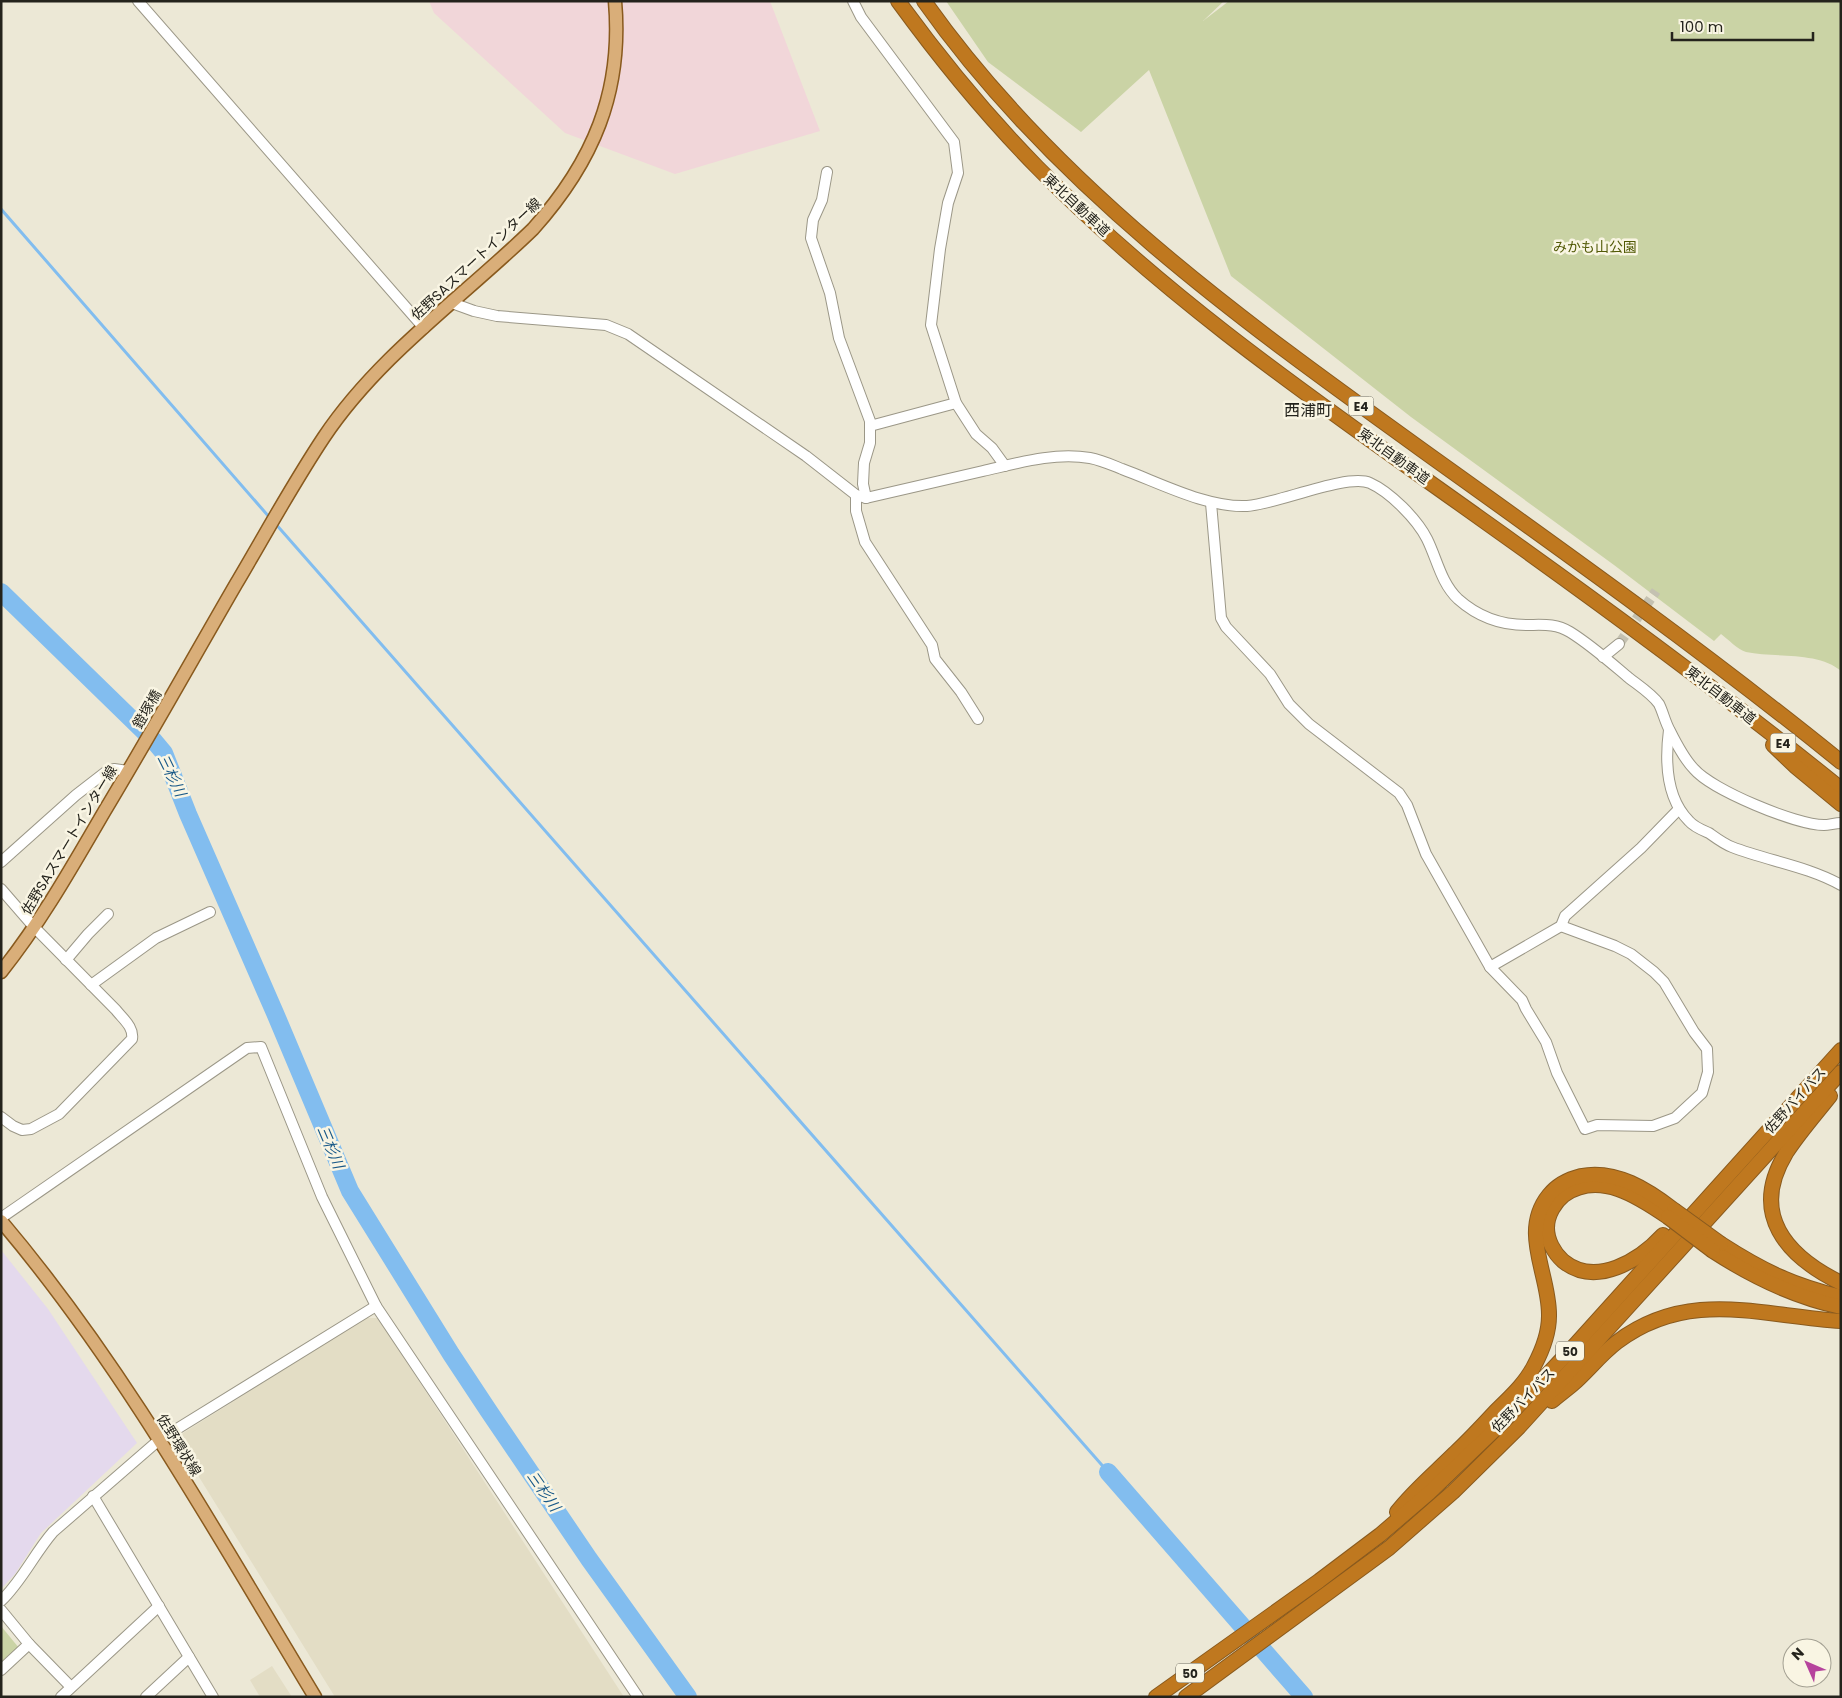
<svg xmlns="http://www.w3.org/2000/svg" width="1842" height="1698" viewBox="0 0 1842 1698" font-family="Poppins,'Noto Sans JP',sans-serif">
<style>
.built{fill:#e3ddc5}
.industrial{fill:#f1d6d9}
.education{fill:#e4d9ed}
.green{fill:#cad3a5}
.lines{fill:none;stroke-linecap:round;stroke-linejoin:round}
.stream{stroke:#82bdef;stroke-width:3}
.river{stroke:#82bdef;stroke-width:18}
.minor-tunnel{stroke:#c4c1b1;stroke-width:10;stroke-dasharray:10 5;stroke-linecap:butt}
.minor-casing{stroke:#9b9787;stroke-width:12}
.major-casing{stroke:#895a1e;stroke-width:15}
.highway-casing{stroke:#895a1e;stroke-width:16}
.minor{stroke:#fff;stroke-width:10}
.major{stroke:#d9ae79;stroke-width:12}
.highway{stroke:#bf781f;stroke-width:14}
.highway-bridge-casing{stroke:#895a1e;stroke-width:16;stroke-linecap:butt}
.highway-bridge{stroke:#bf781f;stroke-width:14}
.labels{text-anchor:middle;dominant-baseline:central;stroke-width:5;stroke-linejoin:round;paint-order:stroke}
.shield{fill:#f9f5e3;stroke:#646258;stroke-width:1}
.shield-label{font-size:12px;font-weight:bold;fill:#24231c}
.street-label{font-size:14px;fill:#24231c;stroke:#f9f5e3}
.park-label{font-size:14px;fill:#525a06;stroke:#f9f5e3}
.water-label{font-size:15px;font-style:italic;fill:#195988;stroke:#f9f5e3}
.quarter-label{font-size:16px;fill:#24231c;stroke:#f9f5e3}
</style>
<rect width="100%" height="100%" fill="#ece8d6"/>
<!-- built -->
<g class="built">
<path d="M 366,1318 L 378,1318 L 624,1697 L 335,1697 L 178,1443 L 180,1435 Z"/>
<path d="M 272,1666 L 292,1697 L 260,1697 L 250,1680 Z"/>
</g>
<!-- industrial -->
<path class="industrial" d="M 429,1 L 770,1 L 820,131 L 675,174 L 565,133 L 434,13 Z"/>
<!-- education -->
<path class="education" d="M 1,1250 L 48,1309 L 137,1443 L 41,1533 L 15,1574 L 1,1589 Z"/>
<!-- green -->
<g class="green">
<path d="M 946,1 L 1224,1 L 1203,21 L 1229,1 L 1841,1 L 1841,671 C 1819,651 1774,658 1746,652 C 1738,650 1728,639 1721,634 L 1714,641 L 1614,565 L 1411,417 L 1231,276 L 1149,70 L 1081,132 L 988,62 Z"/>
<path d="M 1,1626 L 19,1648 L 1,1664 Z"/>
</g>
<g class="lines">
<!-- stream -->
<g class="stream">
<path d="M 1,209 L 270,518"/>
<path d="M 274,522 L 1108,1472"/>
</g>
<!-- river -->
<g class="river">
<path d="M 1,592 L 154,741 L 164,753 L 188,814 L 275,1013 L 350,1191 L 451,1354 L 488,1410 L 589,1559 L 688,1697"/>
<path d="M 1108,1472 L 1304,1697"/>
</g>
<!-- minor-tunnel -->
<path class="minor-tunnel" d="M 1619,644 L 1656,591"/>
<!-- minor casing -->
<g class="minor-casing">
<g id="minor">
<path d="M 138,1 L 424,328"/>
<path d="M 853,1 L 861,17 L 954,142 L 958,173 L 948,203 L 940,249 L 931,325 L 956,403 L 976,434 L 992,448 L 1005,466"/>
<path d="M 827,172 L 822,200 L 813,220 L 811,238 L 830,293 L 839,338 L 870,421 L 870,443 L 864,463 L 863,484 L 866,498"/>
<path d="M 452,303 L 474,311 L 497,316 L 606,325 L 628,334 L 806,456 L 856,495 L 866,498 C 905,489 944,480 983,471 C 1018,463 1054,452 1090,458 C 1101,460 1112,465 1122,469 C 1160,483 1207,508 1247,506 C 1277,504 1347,473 1370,483 C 1390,492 1417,519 1427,539 C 1437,559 1441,583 1458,599 C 1477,616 1501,625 1526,625 C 1542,625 1555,623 1570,632 C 1591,645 1610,662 1629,678 C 1638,685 1652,694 1659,704 C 1663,712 1665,722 1670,731 C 1676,743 1684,759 1694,769 C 1712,790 1796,825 1824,825 C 1829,825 1835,823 1841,823"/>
<path d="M 870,426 L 956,403"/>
<path d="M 856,495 L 856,511 L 865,542 L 932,645 L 935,659 L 961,692 L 978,719"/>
<path d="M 1211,503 L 1221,618 L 1226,627 L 1270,674 L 1289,704 L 1309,724 L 1399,793 L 1407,805 L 1426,854 L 1490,967 L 1522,1000 L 1526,1009 L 1546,1042 L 1557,1073 L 1585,1129 L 1597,1125 L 1653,1126 L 1675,1118 L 1702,1093 L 1708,1072 L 1707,1049 L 1694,1032 L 1664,982 L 1654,972 L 1631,954 L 1615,946 L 1561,926"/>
<path d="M 1603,657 L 1619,644"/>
<path d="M 1669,730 C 1665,761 1666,798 1689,821 C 1694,827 1702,830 1709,833 C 1716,838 1724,844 1732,847 C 1768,861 1807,866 1841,885"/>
<path d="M 1,862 L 76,795 L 107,771 L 114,769 L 128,771"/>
<path d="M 1,889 L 34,927 L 116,1010 C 123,1019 134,1027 132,1039 L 59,1114 L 31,1129 L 22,1130 L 13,1126 L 1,1117"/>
<path d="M 66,960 L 88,934 L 108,914"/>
<path d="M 1490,967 L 1561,926 L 1565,916 L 1641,848 L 1679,809"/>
<path d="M 91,985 L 156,938 L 210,912"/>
<path d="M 1,1218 L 247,1048 L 261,1047 L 322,1197 L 376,1306 L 638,1697"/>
<path d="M 93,1496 L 213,1697"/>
<path d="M 1,1601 C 22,1581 34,1554 53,1532 L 159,1440 L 376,1306"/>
<path d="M 1,1610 L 29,1644 L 71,1687"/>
<path d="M 1,1670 L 29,1644"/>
<path d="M 61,1697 L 159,1606"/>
<path d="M 146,1697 L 189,1657"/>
</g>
</g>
<!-- major casing -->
<g class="major-casing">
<g id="major">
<path d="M 1,972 C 41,922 72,867 104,812 C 149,737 192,660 236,584 C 265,535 292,485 324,437 C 379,355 463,297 533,229 C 593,162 623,92 615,1"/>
<path d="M 1,1221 C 124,1366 217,1535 315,1697"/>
</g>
</g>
<!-- highway casing -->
<g class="highway-casing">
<g id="highway">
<path d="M 898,1 C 941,60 986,115 1037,167 C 1170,303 1330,411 1484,521 C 1605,607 1725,695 1841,789"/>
<path d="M 924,1 C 1057,190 1251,327 1436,460 C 1573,558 1710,656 1841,762"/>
<path d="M 1773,745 L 1795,766 L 1841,804"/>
<path d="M 1830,1096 C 1815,1115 1799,1133 1786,1153 C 1749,1214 1786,1256 1841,1283"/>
<path d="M 1663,1235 C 1640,1260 1596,1288 1563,1261 C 1554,1253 1547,1240 1547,1228 C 1547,1215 1555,1202 1564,1195 C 1599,1170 1639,1197 1668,1217"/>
<path d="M 1721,1244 C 1763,1271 1792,1285 1841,1297"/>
<path d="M 1713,1251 C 1753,1277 1794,1297 1841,1307"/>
<path d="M 1552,1401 C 1559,1395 1566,1390 1573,1384 C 1588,1371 1600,1355 1617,1342 C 1689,1288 1760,1316 1841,1321"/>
<path d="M 1397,1512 C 1414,1490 1435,1473 1455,1453 C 1469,1440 1482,1426 1495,1412 C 1509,1398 1525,1384 1534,1366 C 1542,1351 1549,1333 1549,1316 C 1550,1275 1519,1232 1549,1195 C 1557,1185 1569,1179 1581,1176 C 1616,1169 1648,1190 1674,1210"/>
<path d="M 1156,1697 L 1319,1581 L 1380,1535 L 1429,1493 L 1506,1419 L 1576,1344 L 1841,1050"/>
<path d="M 1186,1697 L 1389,1548 L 1453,1492 L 1519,1427 L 1841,1072"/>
</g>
</g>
<!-- minor -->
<use href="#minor" class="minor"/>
<!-- major -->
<use href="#major" class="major"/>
<!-- highway -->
<use href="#highway" class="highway"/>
<!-- highway-bridge casing -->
<g class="highway-bridge-casing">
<g id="highway-bridge">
<path d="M 1674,1210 L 1721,1244"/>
<path d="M 1668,1217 L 1713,1251"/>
</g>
</g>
<!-- highway-bridge -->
<use href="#highway-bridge" class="highway-bridge"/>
</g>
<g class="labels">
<!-- shield labels -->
<g class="shield">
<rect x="1348.5" y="396.5" width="25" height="19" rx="4"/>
<rect x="1770.5" y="733.5" width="25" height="19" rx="4"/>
<rect x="1556" y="1341.5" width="28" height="19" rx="4"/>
<rect x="1176" y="1663.5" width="28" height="19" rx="4"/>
</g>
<g class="shield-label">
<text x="1361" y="406">E4</text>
<text x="1783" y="743">E4</text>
<text x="1570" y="1351">50</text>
<text x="1190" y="1673">50</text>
</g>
<!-- street labels -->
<g class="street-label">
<text transform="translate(1077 205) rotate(43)">東北自動車道</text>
<text transform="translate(476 259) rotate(-43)">佐野SAスマートインター線</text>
<text transform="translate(1394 456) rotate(36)">東北自動車道</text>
<text transform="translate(1721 695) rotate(38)">東北自動車道</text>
<text transform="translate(147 709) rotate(-60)">鐙塚橋</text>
<text transform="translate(69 840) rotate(-59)">佐野SAスマートインター線</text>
<text transform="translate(1795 1100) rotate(-48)">佐野バイパス</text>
<text transform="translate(1523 1400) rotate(-46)">佐野バイパス</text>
<text transform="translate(179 1445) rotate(58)">佐野環状線</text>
</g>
<!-- park labels -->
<g class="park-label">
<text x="1595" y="247">みかも山公園</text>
</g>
<!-- water labels -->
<g class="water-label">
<text transform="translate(172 775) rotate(64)">三杉川</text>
<text transform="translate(331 1147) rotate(67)">三杉川</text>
<text transform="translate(544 1491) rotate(55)">三杉川</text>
</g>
<!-- quarter labels -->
<g class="quarter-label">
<text x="1308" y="410">西浦町</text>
</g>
</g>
<!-- border -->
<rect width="1842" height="1698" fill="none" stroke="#24231c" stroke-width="5"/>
<!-- north arrow -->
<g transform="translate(1807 1663) rotate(315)"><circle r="24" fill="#f9f5e3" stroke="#a4a193"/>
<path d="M0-4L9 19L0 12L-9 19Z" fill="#b6439c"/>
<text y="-8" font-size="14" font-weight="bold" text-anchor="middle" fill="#24231c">N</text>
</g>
<!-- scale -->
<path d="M1672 32v8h141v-8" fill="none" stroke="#24231c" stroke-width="2.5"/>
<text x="1680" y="32" font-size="15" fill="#24231c" stroke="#f9f5e3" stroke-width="4" paint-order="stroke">100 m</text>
</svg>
